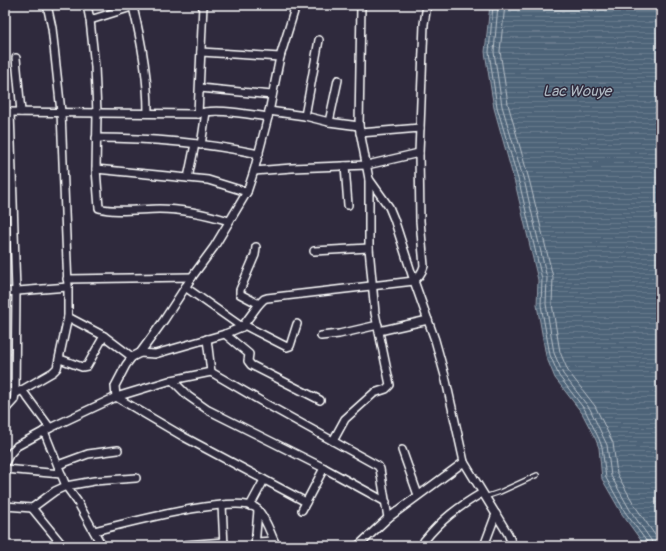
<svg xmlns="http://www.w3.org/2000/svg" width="666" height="551" viewBox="0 0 666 551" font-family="Pangolin,sans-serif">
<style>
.water{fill:url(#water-rules);stroke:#94a1ae}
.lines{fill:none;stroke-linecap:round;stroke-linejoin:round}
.shore{stroke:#b8c1c9;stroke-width:1}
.service-casing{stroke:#fff;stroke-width:6}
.minor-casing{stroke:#fff;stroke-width:10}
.service{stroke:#2f2a3d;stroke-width:3.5}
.minor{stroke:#2f2a3d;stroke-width:7}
.labels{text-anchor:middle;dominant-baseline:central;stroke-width:3;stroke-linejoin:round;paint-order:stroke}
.water-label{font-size:15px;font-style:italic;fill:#afb9c2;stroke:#2f2a3d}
</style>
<defs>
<pattern id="water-rules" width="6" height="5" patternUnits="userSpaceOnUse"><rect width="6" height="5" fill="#4d6378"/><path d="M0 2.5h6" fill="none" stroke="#687a8c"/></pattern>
</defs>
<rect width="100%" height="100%" fill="#2f2a3d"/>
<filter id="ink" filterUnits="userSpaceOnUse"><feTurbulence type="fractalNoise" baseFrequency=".025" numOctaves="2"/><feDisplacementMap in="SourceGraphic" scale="8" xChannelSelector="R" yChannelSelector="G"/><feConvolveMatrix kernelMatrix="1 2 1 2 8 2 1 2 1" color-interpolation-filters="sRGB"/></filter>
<g filter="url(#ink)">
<!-- water -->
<path class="water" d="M 490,5 L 661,5 L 661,546 L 645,546 L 622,514 L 602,479 L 599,448 L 596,440 L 582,413 L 555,378 L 546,356 L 537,305 L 538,280 L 516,187 L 494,108 L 485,52 Z"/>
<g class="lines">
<!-- shore -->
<g class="shore">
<path d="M 493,5 L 489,52 L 497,107 L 520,186 L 542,279 L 541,305 L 550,355 L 559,376 L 585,410 L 599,439 L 602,447 L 606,478 L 625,512 L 647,542 L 648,546"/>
<path d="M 498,5 L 494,52 L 502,106 L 525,184 L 547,278 L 546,304 L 554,353 L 563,374 L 590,409 L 607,445 L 611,476 L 630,510 L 651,540 L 653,546"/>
<path d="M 505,5 L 500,51 L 508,104 L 530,183 L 553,277 L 552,304 L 560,352 L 568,371 L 595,406 L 613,443 L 617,474 L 635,506 L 657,538 L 659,546"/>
</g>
<!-- service casing -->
<g class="service-casing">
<path id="service" d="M 485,497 L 500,492 L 537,475"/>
</g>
<!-- minor casing -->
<g class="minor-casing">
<g id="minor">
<path d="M 87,5 L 90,20 L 95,67 L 97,113 L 96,169 L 99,208 C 115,213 141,209 159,209 C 183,209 206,214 229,221"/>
<path d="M 296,5 L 280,57 L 268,117 L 254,171 L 247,192 L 214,247 L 192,277 L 164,320 L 140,353 L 132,357 L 126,365 L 115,386 L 116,397 L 184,437 L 306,502"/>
<path d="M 361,5 L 359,126 L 369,179 L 389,207 L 394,219 L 414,281 L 435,340 L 445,376 L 464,462 L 508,534 L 513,546"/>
<path d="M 133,7 C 142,43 148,76 148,113"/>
<path d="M 90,20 L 138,5"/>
<path d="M 201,52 L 280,57"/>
<path d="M 16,58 L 21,112"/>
<path d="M 200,88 L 272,95"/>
<path d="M 269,111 L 305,116 L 329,122 L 359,126"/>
<path d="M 5,112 L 198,114 C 213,107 251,115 268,117"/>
<path d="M 198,114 L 203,5"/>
<path d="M 305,116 L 319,40"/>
<path d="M 329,122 L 338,80"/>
<path d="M 360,133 L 420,128"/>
<path d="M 96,138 C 150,138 206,143 259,154"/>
<path d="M 201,145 L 206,112"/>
<path d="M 345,166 L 348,205"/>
<path d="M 96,169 L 208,180 L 247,192"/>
<path d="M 254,171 L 292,168 L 367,165 L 419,153"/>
<path d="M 188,178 L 195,144"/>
<path d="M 256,247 L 255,255 L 240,290 L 240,294 L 259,304"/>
<path d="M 314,251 L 369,248"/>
<path d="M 67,279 L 192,277"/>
<path d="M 185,287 L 242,327"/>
<path d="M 5,292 L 68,287"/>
<path d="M 68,317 L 104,336 L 132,357"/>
<path d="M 244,325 L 287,347 L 290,346 L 297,324"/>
<path d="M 379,331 L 428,320"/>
<path d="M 225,334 L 249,354 L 248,361 L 251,365 L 320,400"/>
<path d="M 321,336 L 339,334 L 378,325"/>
<path d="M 207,339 L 211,372"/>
<path d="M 140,353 L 155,354 L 225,334 L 242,327 L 259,304 L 264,299 L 267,298 L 414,281 C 419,276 422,273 424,266 L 420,221 L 419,153 L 424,24 L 427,5"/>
<path d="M 60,359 L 82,367 L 87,366 L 104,336"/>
<path d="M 172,380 L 188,396 L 208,410 L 324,468 L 386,502"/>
<path d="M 22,390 L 50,428"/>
<path d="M 15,394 L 53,372 L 57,368 L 68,317 L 68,287 L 61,112 L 52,28 L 47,5"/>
<path d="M 5,410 L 14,400 L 15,394 L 16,291 L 10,112"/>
<path d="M 44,431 L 66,486 L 77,501 L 102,546"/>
<path d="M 333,441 L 345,419 L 374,393 L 386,389 L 390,385 L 375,313 L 369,248 L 369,179"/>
<path d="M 402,450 L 418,495"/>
<path d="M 5,463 L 9,455 L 17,446 L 50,428 L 116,397 L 172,380 L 211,372 L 266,404 L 378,466 L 380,469 L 388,518"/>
<path d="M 58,465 L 88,454 L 118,450"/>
<path d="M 5,469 L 61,474"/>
<path d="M 222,505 L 224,546"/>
<path d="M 5,506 L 32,508 L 55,491 L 66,486 L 94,481 L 136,478"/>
<path d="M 250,506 L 264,480"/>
<path d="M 32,508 L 63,546"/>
<path d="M 302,510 L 324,468"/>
<path d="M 94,531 C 121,525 236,493 256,508 C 263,513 273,538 276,546"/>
<path d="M 424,541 C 441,520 458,507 482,493"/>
<path d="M 256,542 L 274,541"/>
<path d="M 185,545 L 224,542"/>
<path d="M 255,546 L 258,510"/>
<path d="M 358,546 L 388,518 L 464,462"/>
<path d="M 484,546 L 496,514"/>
</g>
</g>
<!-- service -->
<use href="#service" class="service"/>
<!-- minor -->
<use href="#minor" class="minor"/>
</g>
</g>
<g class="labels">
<!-- water labels -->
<g class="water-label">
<text x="577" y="91">Lac Wouye</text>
</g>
</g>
<!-- margin -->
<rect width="666" height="551" fill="none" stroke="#2f2a3d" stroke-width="20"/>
<rect x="10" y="10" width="646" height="531" fill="none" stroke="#fff" stroke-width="1.5" filter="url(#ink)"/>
</svg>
